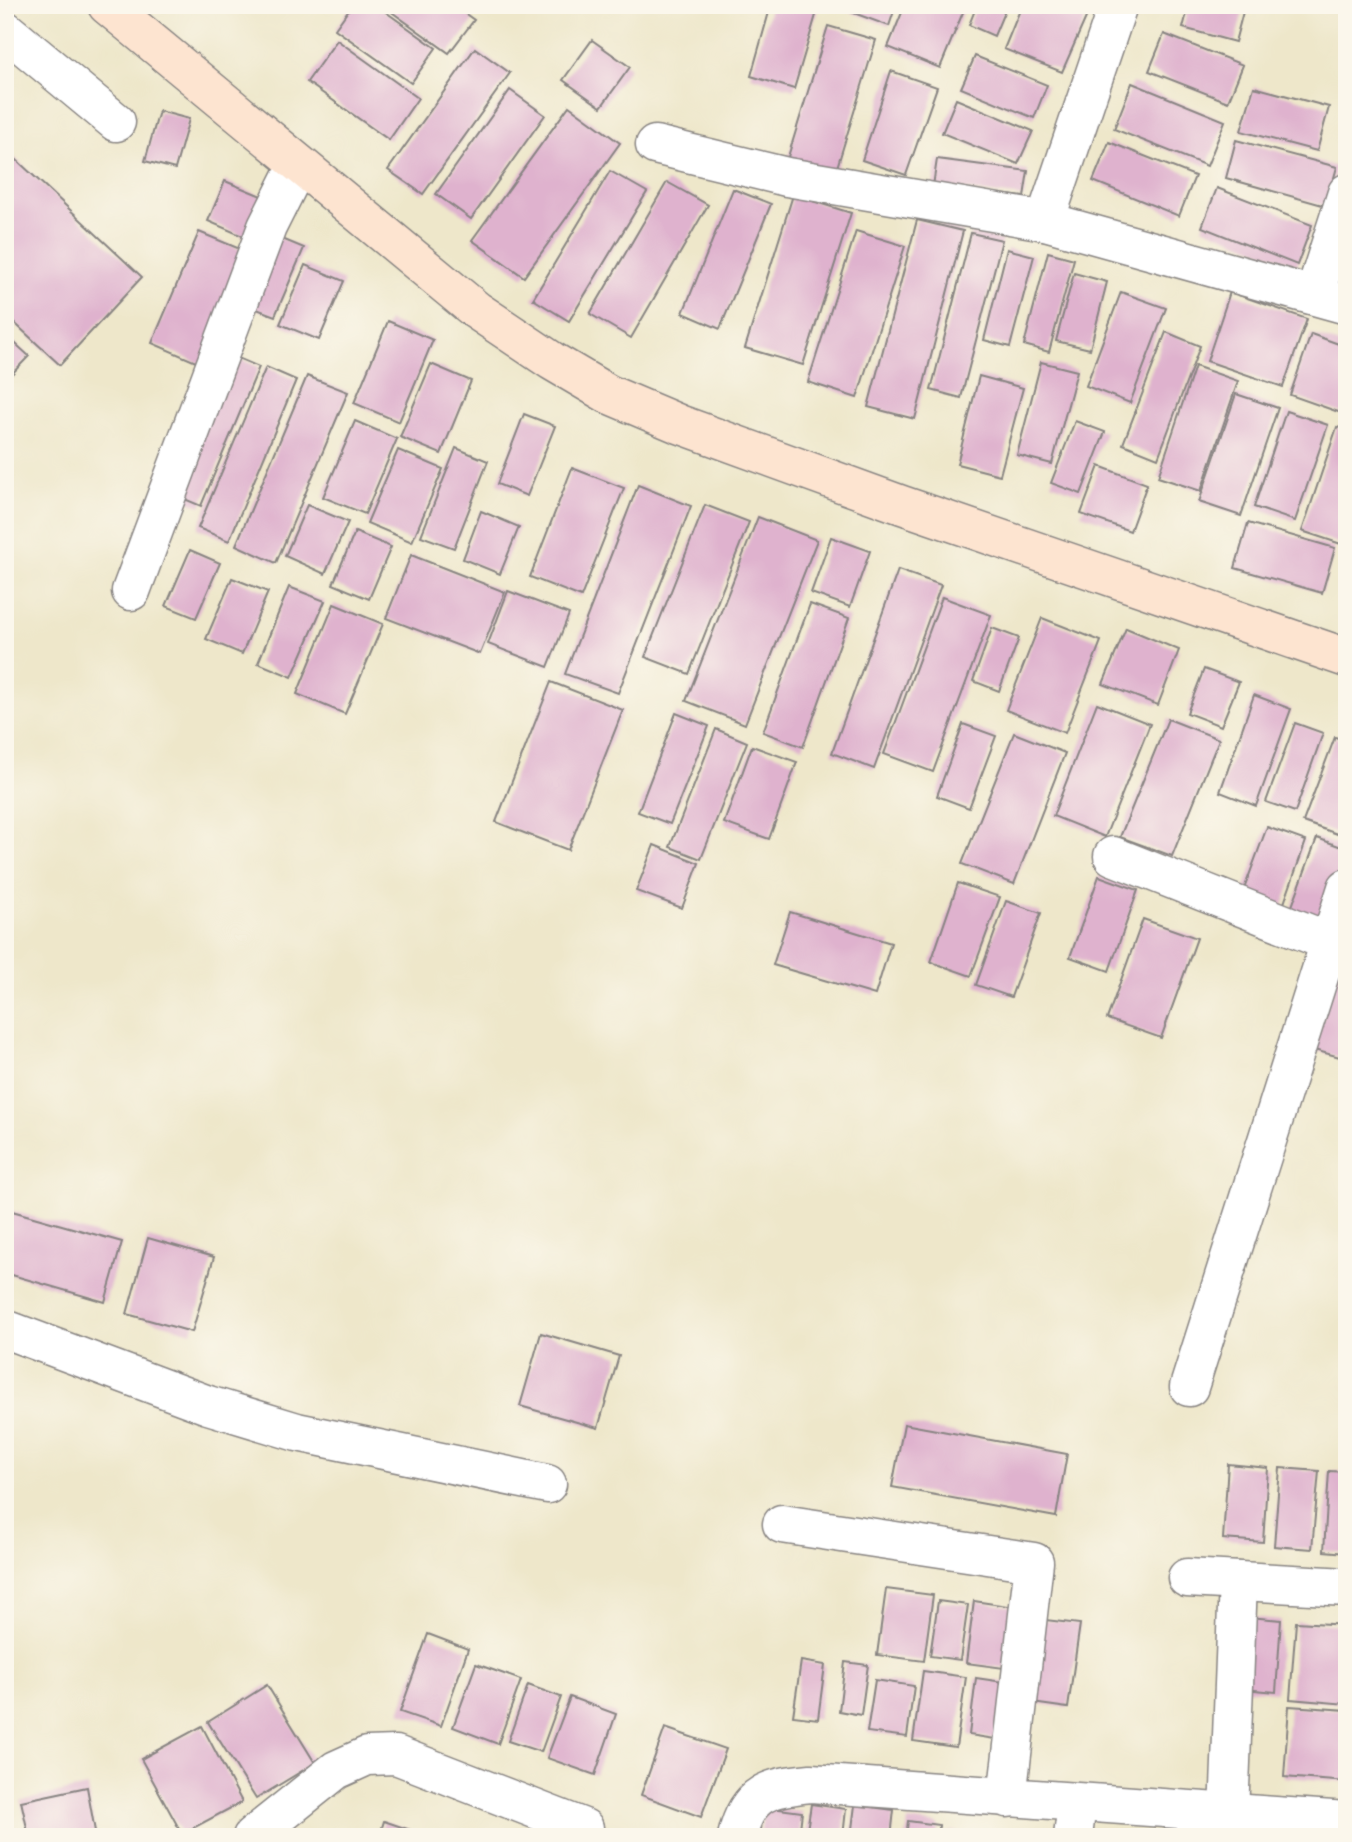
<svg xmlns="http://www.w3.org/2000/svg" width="1352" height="1842" viewBox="0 0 1352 1842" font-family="'Patrick Hand',sans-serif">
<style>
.building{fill:#dfb2ce}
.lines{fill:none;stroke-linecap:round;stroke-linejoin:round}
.street-casing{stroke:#888482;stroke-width:41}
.secondary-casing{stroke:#888482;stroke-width:41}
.street{stroke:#fff;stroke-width:38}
.secondary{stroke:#fde4d0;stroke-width:38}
</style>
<rect width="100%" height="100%" fill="#fbf7ec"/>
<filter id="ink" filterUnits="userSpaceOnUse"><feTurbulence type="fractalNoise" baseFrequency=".0143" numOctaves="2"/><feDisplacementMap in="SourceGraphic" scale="14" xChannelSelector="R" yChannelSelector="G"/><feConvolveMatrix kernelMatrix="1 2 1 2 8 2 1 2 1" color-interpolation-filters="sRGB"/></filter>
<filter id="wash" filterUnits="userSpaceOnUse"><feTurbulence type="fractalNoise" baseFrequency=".00686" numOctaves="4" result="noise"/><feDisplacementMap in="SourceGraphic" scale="28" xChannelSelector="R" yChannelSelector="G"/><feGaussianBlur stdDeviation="1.57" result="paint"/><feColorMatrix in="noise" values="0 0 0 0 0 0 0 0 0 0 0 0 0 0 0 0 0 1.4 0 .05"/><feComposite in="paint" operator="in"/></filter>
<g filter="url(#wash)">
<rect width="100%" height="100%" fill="#eee7ca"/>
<g id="blocks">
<!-- building -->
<g class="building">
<path d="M 352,5 L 376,5 L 436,48 L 411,83 L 335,29 Z"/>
<path d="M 382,5 L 453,5 L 474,20 L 449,53 Z"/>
<path d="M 771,5 L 819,5 L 794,89 L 751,76 Z"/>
<path d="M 832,5 L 896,5 L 889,26 Z"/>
<path d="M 905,5 L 966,5 L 940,68 L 888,47 Z"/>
<path d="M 977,5 L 1007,5 L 994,36 L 969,25 Z"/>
<path d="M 1022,5 L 1070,5 L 1088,13 L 1062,72 L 1004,49 Z"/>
<path d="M 1189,5 L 1244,8 L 1235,42 L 1183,28 Z"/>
<path d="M 828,26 L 876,40 L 835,174 L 787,160 Z"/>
<path d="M 1164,34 L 1243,65 L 1228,102 L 1149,71 Z"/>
<path d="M 337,40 L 418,98 L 389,140 L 307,82 Z"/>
<path d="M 592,40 L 630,67 L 601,107 L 563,80 Z"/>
<path d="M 475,48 L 510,73 L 423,194 L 388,170 Z"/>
<path d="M 975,56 L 1047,85 L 1034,118 L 961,88 Z"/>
<path d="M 891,71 L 937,87 L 906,175 L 862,160 Z"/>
<path d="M 1132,83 L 1225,121 L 1207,166 L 1114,129 Z"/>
<path d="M 1254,87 L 1329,107 L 1317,151 L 1241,131 Z"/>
<path d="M 510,90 L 545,115 L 471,219 L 436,194 Z"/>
<path d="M 956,99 L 1033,131 L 1018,164 L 942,133 Z"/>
<path d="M 569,106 L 620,143 L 524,277 L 472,240 Z"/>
<path d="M 159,111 L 189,119 L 175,169 L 145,161 Z"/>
<path d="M 1236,140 L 1337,167 L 1326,206 L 1226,178 Z"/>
<path d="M 1109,142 L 1195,176 L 1179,216 L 1093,181 Z"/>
<path d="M 5,149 L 142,277 L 60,365 L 5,314 Z"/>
<path d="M 937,159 L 1028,171 L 1024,197 L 933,186 Z"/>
<path d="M 610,171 L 647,192 L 569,321 L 533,299 Z"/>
<path d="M 225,181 L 271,200 L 254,241 L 208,221 Z"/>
<path d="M 667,182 L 708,205 L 631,338 L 590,314 Z"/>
<path d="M 1217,188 L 1312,225 L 1297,265 L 1202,227 Z"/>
<path d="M 733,189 L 771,204 L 720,329 L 683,313 Z"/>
<path d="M 793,195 L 851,213 L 803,365 L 745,348 Z"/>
<path d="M 917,220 L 963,231 L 915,419 L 868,407 Z"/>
<path d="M 856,231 L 905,246 L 857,398 L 808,382 Z"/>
<path d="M 199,232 L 252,254 L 205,366 L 152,343 Z"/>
<path d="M 971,233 L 1002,240 L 961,398 L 931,390 Z"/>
<path d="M 275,236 L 304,248 L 275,316 L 246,305 Z"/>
<path d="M 1007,249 L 1034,256 L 1010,347 L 984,340 Z"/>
<path d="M 1048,252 L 1074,259 L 1049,352 L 1024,345 Z"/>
<path d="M 305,265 L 344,281 L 319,340 L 280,324 Z"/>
<path d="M 1074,273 L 1107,282 L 1090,349 L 1056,341 Z"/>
<path d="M 1121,292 L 1166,308 L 1130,403 L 1086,386 Z"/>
<path d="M 1230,292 L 1307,319 L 1283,387 L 1207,361 Z"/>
<path d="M 388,321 L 433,340 L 399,422 L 354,403 Z"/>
<path d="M 1166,332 L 1200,346 L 1158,458 L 1123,444 Z"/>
<path d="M 5,334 L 29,356 L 5,381 Z"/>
<path d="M 1311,334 L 1347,347 L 1347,415 L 1290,395 Z"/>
<path d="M 233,356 L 259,367 L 201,506 L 175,495 Z"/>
<path d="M 1041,362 L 1077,371 L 1052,464 L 1017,455 Z"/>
<path d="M 431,364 L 471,381 L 441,454 L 400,437 Z"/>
<path d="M 1195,366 L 1238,381 L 1201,491 L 1158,477 Z"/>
<path d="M 266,367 L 296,380 L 229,541 L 198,528 Z"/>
<path d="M 307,376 L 348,392 L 276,563 L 236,545 Z"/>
<path d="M 979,376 L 1023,388 L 1000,475 L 957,464 Z"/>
<path d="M 1236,394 L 1278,408 L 1241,516 L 1199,502 Z"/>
<path d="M 1286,411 L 1328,425 L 1295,521 L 1254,507 Z"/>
<path d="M 524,414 L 555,426 L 527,496 L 497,484 Z"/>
<path d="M 355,421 L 397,439 L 365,514 L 323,497 Z"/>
<path d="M 1075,421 L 1105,432 L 1081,494 L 1051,483 Z"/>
<path d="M 1337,427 L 1347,430 L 1347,537 L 1344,545 L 1302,531 Z"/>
<path d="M 456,448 L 488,461 L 454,548 L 421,536 Z"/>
<path d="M 398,450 L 443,469 L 412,542 L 367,523 Z"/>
<path d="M 1099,466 L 1147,484 L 1130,531 L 1081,514 Z"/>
<path d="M 572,468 L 624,488 L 581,597 L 530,577 Z"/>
<path d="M 638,485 L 691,506 L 618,693 L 565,674 Z"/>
<path d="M 307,505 L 348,522 L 325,574 L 285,556 Z"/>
<path d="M 705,505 L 749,522 L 689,674 L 645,657 Z"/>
<path d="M 481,511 L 519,527 L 500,574 L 463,559 Z"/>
<path d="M 758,517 L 817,540 L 745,724 L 686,701 Z"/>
<path d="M 1248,523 L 1335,548 L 1322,593 L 1235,568 Z"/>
<path d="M 355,532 L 391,547 L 369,599 L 333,584 Z"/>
<path d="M 831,537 L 870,551 L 850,607 L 811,593 Z"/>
<path d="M 190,550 L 220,563 L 196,618 L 166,606 Z"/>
<path d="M 411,555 L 505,592 L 480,654 L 386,618 Z"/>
<path d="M 898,570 L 941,585 L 874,769 L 832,753 Z"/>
<path d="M 232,578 L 268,592 L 242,654 L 206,639 Z"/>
<path d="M 289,587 L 325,601 L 292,677 L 258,663 Z"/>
<path d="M 508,591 L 569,614 L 548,667 L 488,644 Z"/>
<path d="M 942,597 L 991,615 L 933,772 L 884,754 Z"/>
<path d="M 334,604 L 383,624 L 345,714 L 297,694 Z"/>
<path d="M 810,604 L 849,618 L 803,747 L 763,732 Z"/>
<path d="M 1042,618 L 1101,641 L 1065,733 L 1006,710 Z"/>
<path d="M 992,628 L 1019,638 L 999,691 L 973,681 Z"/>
<path d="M 1126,628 L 1179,650 L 1158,705 L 1103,684 Z"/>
<path d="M 1204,669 L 1239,682 L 1221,726 L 1187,713 Z"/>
<path d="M 551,682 L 623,710 L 568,850 L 496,822 Z"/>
<path d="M 1254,695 L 1291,709 L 1256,806 L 1220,792 Z"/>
<path d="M 1097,703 L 1150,724 L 1105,837 L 1053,816 Z"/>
<path d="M 676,713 L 709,726 L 670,824 L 638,812 Z"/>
<path d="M 1168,719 L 1219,739 L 1172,856 L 1120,837 Z"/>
<path d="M 1295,723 L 1323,733 L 1295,812 L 1266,802 Z"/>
<path d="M 963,724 L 996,736 L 969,808 L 937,796 Z"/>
<path d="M 716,729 L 747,742 L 701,859 L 670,847 Z"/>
<path d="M 1014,733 L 1065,753 L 1014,884 L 962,864 Z"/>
<path d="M 1335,737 L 1347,741 L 1347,826 L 1343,836 L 1303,822 Z"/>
<path d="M 752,746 L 797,762 L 769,839 L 724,823 Z"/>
<path d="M 1267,827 L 1306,841 L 1283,906 L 1243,892 Z"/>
<path d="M 1317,838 L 1347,849 L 1347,858 L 1324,921 L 1291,909 Z"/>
<path d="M 654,845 L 699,863 L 682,908 L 636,891 Z"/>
<path d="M 1099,876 L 1138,890 L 1109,971 L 1070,957 Z"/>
<path d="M 958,883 L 1000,897 L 971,976 L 931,962 Z"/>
<path d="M 1006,901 L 1041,913 L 1011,997 L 976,985 Z"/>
<path d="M 790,912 L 891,943 L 875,995 L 773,965 Z"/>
<path d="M 1143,919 L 1197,938 L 1161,1038 L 1107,1019 Z"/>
<path d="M 1336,970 L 1347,973 L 1347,1059 L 1314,1050 Z"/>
<path d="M 5,1209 L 122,1242 L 105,1302 L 5,1273 Z"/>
<path d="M 148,1238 L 214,1257 L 192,1332 L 127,1314 Z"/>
<path d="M 541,1333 L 619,1356 L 598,1428 L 520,1406 Z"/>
<path d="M 904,1424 L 1067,1454 L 1056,1517 L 892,1487 Z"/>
<path d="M 1228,1464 L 1268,1468 L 1263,1542 L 1223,1539 Z"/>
<path d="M 1280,1468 L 1319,1471 L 1312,1549 L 1274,1546 Z"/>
<path d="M 1329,1471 L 1347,1472 L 1347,1553 L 1324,1551 Z"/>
<path d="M 886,1589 L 933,1595 L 924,1661 L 877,1655 Z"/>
<path d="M 938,1601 L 968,1605 L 960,1660 L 930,1656 Z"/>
<path d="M 974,1601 L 1021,1608 L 1011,1669 L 966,1663 Z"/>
<path d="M 1250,1617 L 1281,1620 L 1276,1692 L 1244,1689 Z"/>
<path d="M 1037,1619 L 1080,1624 L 1068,1708 L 1025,1702 Z"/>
<path d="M 1296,1622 L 1347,1625 L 1347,1704 L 1290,1699 Z"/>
<path d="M 428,1634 L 468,1649 L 441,1726 L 400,1712 Z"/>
<path d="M 801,1661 L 825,1665 L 818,1719 L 793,1716 Z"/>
<path d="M 845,1662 L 868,1665 L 861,1715 L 839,1711 Z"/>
<path d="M 476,1664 L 521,1680 L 498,1744 L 453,1727 Z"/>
<path d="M 923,1671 L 966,1677 L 956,1747 L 913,1741 Z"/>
<path d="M 976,1678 L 1010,1683 L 1002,1740 L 969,1735 Z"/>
<path d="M 875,1680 L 914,1686 L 907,1737 L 867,1732 Z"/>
<path d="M 267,1685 L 315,1763 L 256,1799 L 208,1722 Z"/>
<path d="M 528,1685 L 561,1697 L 541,1752 L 508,1741 Z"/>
<path d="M 570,1697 L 616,1714 L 595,1775 L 547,1758 Z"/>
<path d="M 1289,1706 L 1347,1710 L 1347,1782 L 1284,1777 Z"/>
<path d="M 202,1726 L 242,1802 L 182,1834 L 141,1759 Z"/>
<path d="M 665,1728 L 726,1749 L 701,1817 L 641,1795 Z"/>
<path d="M 87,1787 L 96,1837 L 29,1837 L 21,1801 Z"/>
<path d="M 811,1804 L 846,1809 L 843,1837 L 806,1837 Z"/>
<path d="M 855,1805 L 894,1810 L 891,1837 L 851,1837 Z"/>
<path d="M 764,1807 L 802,1812 L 799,1837 L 760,1837 Z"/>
<path d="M 384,1821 L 428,1836 L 428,1837 L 379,1837 Z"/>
<path d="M 908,1821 L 939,1825 L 938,1837 L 906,1837 Z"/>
<path d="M 950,1831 L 980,1835 L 980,1837 L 949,1837 Z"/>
</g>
</g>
</g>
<g filter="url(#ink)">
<use href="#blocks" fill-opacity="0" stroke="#888482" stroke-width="2"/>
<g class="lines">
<!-- street casing -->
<g class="street-casing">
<g id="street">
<path d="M 5,30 L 116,122"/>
<path d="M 655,145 L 787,177 L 1045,221 L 1347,305"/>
<path d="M 1045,221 L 1118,5"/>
<path d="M 1315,293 L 1347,193"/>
<path d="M 131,591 L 267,227 L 298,165"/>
<path d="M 1113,856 L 1330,942"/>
<path d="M 5,1329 L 208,1405 L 297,1432 L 547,1484"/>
<path d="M 1189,1387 L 1347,888"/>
<path d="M 782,1524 L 1034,1562 L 1007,1798"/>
<path d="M 1187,1578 L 1347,1587"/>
<path d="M 1229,1814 L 1238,1581"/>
<path d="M 252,1837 L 336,1770 L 367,1756 L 396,1755 L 584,1828 L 581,1837"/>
<path d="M 737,1837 C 747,1792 769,1787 811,1783 L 1347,1821"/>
<path d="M 1073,1837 L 1077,1803"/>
</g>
</g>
<!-- secondary casing -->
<g class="secondary-casing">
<path id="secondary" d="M 107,5 L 476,310 L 552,361 L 608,394 L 679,424 L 902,505 L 1347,658"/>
</g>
<!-- street -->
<use href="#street" class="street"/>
<!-- secondary -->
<use href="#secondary" class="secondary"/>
</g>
</g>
<!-- margin -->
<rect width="1352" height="1842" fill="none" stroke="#fbf7ec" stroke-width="28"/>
</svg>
